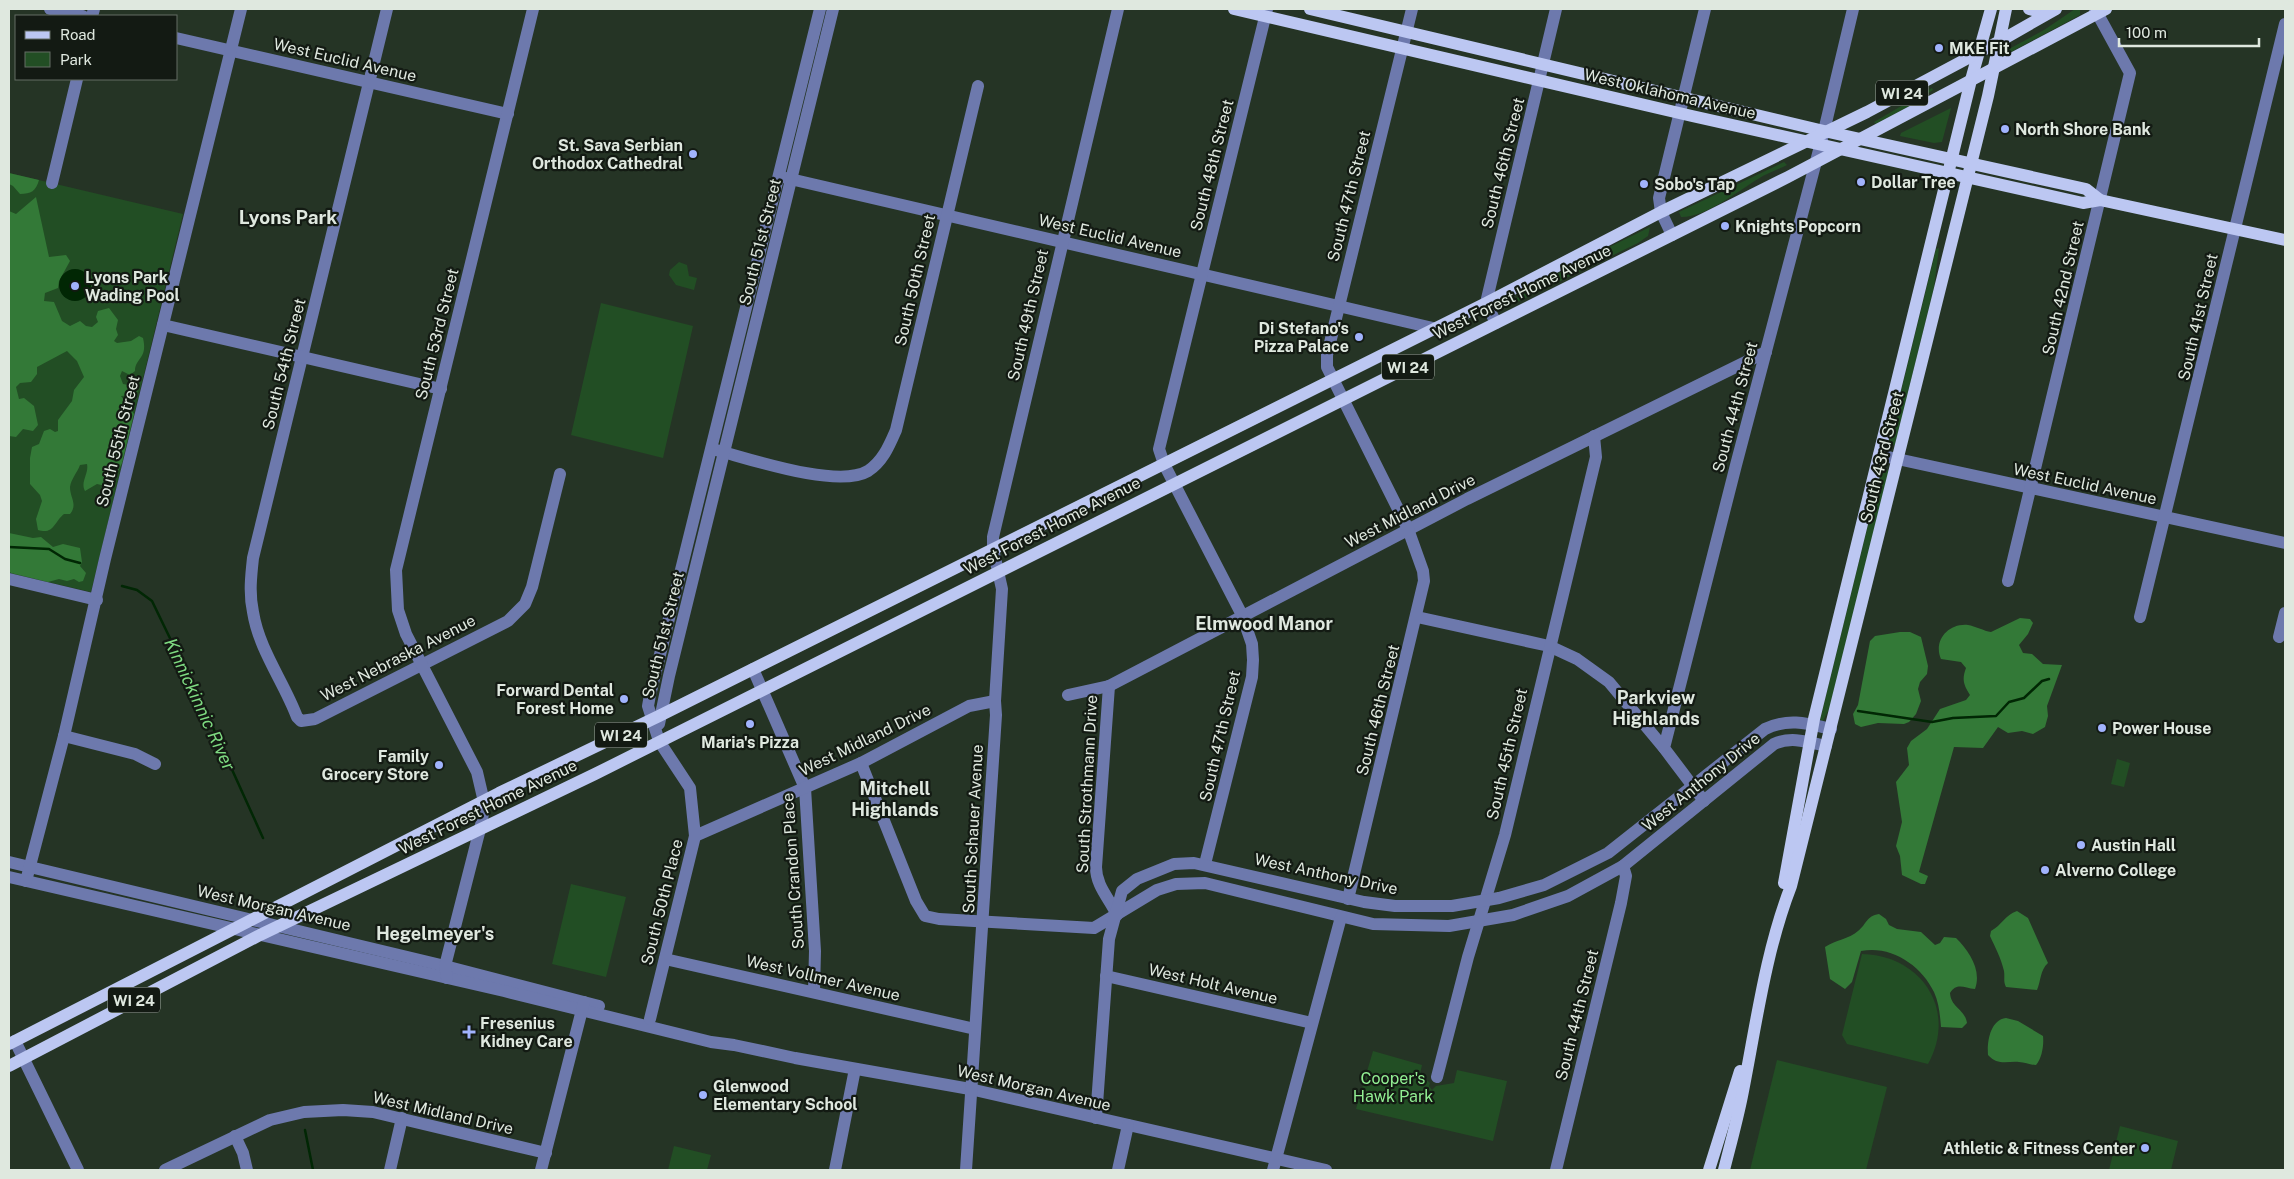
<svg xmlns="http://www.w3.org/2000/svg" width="2294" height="1179" viewBox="0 0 2294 1179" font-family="'Public Sans',sans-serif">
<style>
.green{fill:#224e24}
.forest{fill:#337937}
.water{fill:#012704}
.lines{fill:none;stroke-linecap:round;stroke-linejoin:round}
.stream{stroke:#012704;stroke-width:2.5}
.minor{stroke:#6d79ad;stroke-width:12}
.major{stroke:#bcc7f2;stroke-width:12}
.poi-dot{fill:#a1b3fd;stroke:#131a13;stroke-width:2}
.labels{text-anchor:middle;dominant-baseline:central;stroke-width:4.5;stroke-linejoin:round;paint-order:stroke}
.shield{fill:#131a13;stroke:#a2aaa2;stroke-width:1}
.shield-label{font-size:15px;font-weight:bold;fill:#dfe8df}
.poi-label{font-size:16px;font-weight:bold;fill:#dfe8df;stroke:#131a13;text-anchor:start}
.street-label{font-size:16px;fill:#dfe8df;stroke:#131a13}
.park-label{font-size:16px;fill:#92ef93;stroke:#131a13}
.neighbourhood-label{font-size:18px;font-weight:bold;fill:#dfe8df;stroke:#131a13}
.water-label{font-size:18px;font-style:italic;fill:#7eda81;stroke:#131a13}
.quarter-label{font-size:19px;font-weight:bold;fill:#dfe8df;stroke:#131a13}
</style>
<rect width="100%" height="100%" fill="#253425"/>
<!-- green -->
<g class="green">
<path d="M 2075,9 L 2080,9 L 2080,15 L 2009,53 L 2009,49 L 2044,30 Z"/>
<path d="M 1932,88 L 1933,90 L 1906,108 L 1876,124 L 1874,122 Z"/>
<path d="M 1951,108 L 1942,142 L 1934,143 L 1900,136 L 1901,133 Z"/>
<path d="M 1784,162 L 1787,165 C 1777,170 1767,173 1758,179 C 1738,191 1705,218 1681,217 L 1679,212 Z"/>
<path d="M 9,173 L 183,214 L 91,592 L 9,573 Z"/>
<path d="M 1650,227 L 1648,236 L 1638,243 L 1513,304 L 1512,301 L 1571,266 Z"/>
<path d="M 1939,248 L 1934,287 L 1895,445 L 1888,444 L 1936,249 Z"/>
<path d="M 679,262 L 687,265 L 689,276 L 697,278 L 694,290 L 676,285 L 669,275 L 670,270 Z"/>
<path d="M 601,303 L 693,326 L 663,458 L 571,435 Z"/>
<path d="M 1884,468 L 1889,471 L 1830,707 L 1823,721 L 1820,720 L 1880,476 Z"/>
<path d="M 2117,759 L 2130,763 L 2124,787 L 2111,784 Z"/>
<path d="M 571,884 L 626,897 L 606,977 L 552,964 Z"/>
<path d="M 1862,954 C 1921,955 1958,1010 1928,1064 L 1847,1044 L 1842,1035 Z"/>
<path d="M 1373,1051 L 1422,1065 L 1420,1074 L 1430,1083 L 1429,1086 L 1432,1090 L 1436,1086 L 1454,1083 L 1457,1070 L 1507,1081 L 1493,1141 L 1356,1109 Z"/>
<path d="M 1777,1060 L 1887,1087 L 1866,1170 L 1750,1170 Z"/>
<path d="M 2120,1126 L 2178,1141 L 2171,1170 L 2109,1170 Z"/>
<path d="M 674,1146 L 711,1155 L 707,1170 L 668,1170 Z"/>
</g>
<!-- forest -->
<g class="forest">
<path d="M 9,173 L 39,180 C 36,191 31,194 20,194 L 13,186 L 9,184 Z"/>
<path d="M 36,197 L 49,257 L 66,255 L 70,261 L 59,281 L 58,288 L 45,293 L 44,301 L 54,302 L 62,321 L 70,326 L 80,321 L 86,326 L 92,327 L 98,322 L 96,317 L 98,311 L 109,308 L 118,320 L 116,329 L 118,335 L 114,341 L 117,343 L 131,341 L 139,336 L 143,338 C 148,359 135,358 135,371 L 130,375 L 122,371 L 120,376 L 123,384 L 134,386 L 138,391 L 134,395 L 121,396 L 134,414 L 122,463 L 112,484 L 110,487 L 97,484 L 85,491 C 80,482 89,474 87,464 L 80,465 C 77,473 71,479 70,487 C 70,498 78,504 70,514 L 64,514 C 54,522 54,535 38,530 L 36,519 L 42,501 L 40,495 L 30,484 L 30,458 L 32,447 L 39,444 L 44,431 L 50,429 L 55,432 L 58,431 L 58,420 L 72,401 L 74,390 L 84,377 L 77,361 L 67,351 L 37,367 L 37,374 L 31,382 L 20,383 L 16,387 L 19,399 L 24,398 L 34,406 L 38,425 L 33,431 L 23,429 L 16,437 L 9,436 L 9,211 L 16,214 Z"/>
<path d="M 9,533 L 33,538 L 41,537 L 53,547 L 63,544 L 80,548 L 82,562 L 80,566 L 86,573 L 83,581 L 79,582 L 74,579 L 67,581 L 59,579 L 48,582 L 11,573 L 9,571 Z"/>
<path d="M 2020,618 L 2030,619 L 2033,623 L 2028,634 L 2019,645 L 2023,653 L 2032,654 L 2043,664 L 2062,665 L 2047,706 L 2048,716 L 2045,727 L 2033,734 L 2022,731 L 2008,733 L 1998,727 L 1983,748 L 1954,747 L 1919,872 L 1928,876 L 1925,884 L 1921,884 L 1902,875 L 1900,856 L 1896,846 L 1902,822 L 1896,782 L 1909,765 L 1907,748 L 1911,741 L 1927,729 L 1940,709 L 1966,700 L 1970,695 C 1963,684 1962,679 1966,668 L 1961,662 L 1941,659 C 1933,641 1948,623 1968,625 C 1975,626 1984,631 1991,632 Z"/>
<path d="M 1900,632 L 1910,632 L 1921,637 L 1928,666 L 1927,674 L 1920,682 L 1918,689 L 1921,701 L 1916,714 L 1909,722 L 1904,724 L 1878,723 L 1861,727 L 1855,724 L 1853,714 L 1858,705 L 1870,641 L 1875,636 Z"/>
<path d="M 2017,911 L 2028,918 L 2048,963 C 2040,970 2041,981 2037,990 L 2006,987 C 2003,981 2005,978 2004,971 C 2001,958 1995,947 1990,936 L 1991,931 C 2002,925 2005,915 2017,911 Z"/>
<path d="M 1879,914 L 1886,919 L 1889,925 L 1897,929 L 1921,932 L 1935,945 L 1940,943 L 1944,937 L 1956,938 C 1969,951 1982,970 1975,989 C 1964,988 1957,982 1950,993 C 1951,1008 1965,1009 1967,1023 L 1962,1028 L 1941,1027 C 1940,1015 1939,1003 1934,992 C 1921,965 1891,945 1861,951 L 1852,982 L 1845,989 L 1830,979 L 1825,947 C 1835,940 1849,939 1858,931 C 1867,924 1866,916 1879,914 Z"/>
<path d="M 2006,1018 L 2018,1021 L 2043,1036 C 2044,1045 2042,1058 2036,1065 C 2030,1065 2025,1062 2019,1062 C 2007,1061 1998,1066 1988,1055 C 1987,1042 1990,1020 2006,1018 Z"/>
</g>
<!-- water -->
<circle class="water" cx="75" cy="285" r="16"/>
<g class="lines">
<!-- stream -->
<g class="stream">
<path d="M 9,547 L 49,549 L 65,559 L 80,563"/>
<path d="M 122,586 L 137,590 L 152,601 L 210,721 L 263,838"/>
<path d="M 1858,711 L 1932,722 L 1953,718 L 1996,716 L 2009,702 L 2024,698 L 2042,681 L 2049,679"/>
<path d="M 305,1130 L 313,1170"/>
</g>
<!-- minor -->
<g class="minor">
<path d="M 50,9 L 83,16"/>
<path d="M 387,9 L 253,558 C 251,576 249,594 253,612 C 259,650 284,682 297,717 L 301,721 L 315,719 L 508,621 L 525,604 L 532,587 L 560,474"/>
<path d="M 92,16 L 94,9"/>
<path d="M 176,38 L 508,114"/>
<path d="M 786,178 L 1433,328"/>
<path d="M 52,183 L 77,79"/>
<path d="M 1672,235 L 1661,212 L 1659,198 L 1705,9"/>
<path d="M 1496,323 L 1486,303 L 1556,9"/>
<path d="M 163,325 L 441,389"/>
<path d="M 716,450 C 750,459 838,489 868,471 C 883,461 889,446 896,430 L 978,86"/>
<path d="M 1879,455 L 2285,543"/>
<path d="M 9,579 L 97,600"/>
<path d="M 2008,581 L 2130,73 L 2095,9"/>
<path d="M 1417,617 L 1549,646 L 1577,659 L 1609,682 L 1664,748"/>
<path d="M 2140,617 L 2285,24"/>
<path d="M 2279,637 L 2285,613"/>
<path d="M 753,669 L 805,788 L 815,951 L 814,991"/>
<path d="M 1109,686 L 1096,867 C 1096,886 1109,898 1117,915"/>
<path d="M 1068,695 L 1109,686 L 1467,499 L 1766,352"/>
<path d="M 659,724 L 669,676 L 833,9"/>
<path d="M 64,736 L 135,754 L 155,764"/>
<path d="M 861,763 L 916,901 L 925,916 L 939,919 L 1094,928 L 1157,890 L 1176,884 L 1205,883 L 1373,924 L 1449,926 L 1513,915 L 1568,896 L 1623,866 L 1774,744 C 1791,736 1808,742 1826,746"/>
<path d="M 1704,801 L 1664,748 L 1736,465 L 1824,131 L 1853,9"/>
<path d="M 695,836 L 861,763 L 969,706 L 995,701"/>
<path d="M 9,862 L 445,966 L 599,1006"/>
<path d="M 1205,864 L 1252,677 L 1253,660 L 1252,644 L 1242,615 L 1164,464 L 1159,449 L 1267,9"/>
<path d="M 9,877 L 504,991 L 711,1042 L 734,1045 L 795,1058 L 970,1089 L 1326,1170"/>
<path d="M 26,881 L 64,736 L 105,559 L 241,9"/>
<path d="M 1348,899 L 1424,581 L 1423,571 L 1408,529 L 1327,367 L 1327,355 L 1412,9"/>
<path d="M 665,959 L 975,1029"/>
<path d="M 1106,976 L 1312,1023"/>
<path d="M 447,978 L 445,966 L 482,821 L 484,802 L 477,772 L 406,634 L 398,610 L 396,570 L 533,9"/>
<path d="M 650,1019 L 695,836 L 690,788 L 659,741 L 648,706 L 650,695 L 820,9"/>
<path d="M 15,1041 L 78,1170"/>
<path d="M 1437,1077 L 1468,957 L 1505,835 L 1596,457 L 1594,436"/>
<path d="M 1096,1118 L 1109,939 L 1122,891 L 1137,879 L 1174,864 L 1194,863 L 1364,902 L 1395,906 L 1452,906 L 1499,898 L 1544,885 L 1608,853 L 1765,729 C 1788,718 1806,723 1831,729"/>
<path d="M 235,1136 L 243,1153 L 247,1170"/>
<path d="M 165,1170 L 270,1120 L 304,1112 L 343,1110 L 373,1112 L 546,1153"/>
<path d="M 390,1170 L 402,1118"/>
<path d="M 541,1170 L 584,1002"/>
<path d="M 835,1170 L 855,1069"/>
<path d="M 966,1170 L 996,715 L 995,701 L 1002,589 L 993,549 L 993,537 L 1118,9"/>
<path d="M 1118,1170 L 1128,1125"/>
<path d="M 1273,1170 L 1341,917"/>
<path d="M 1556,1170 L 1621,903 L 1626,876 L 1623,866"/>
</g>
<!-- major -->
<g class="major">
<path d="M 1234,9 L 1692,116 L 2083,203 L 2100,200 L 2285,240"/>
<path d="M 1310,9 L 1824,131 L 2086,189 L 2100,200"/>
<path d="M 2029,9 L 2041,12 L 2051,11"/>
<path d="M 1784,883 L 1814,719 L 1971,80 L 1991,9"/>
<path d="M 9,1044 L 499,793 L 659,716 L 1486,303 L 1661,212 L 1867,112 L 2000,41 L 2056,9"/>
<path d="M 9,1066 L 260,935 L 595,774 L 1788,177 L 2106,9"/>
<path d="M 1709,1170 L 1740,1071"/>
<path d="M 1724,1170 C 1730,1146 1737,1121 1742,1096 C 1756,1026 1765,953 1791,886 L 1988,96 L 2006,9"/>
</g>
</g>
<!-- markers -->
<g class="poi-dot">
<circle cx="1939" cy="48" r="5"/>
<circle cx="2005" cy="129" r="5"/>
<circle cx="693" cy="154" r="5"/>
<circle cx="1861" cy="182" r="5"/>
<circle cx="1644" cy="184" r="5"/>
<circle cx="1725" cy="226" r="5"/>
<circle cx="75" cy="286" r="5"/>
<circle cx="1359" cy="337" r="5"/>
<circle cx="624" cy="699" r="5"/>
<circle cx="750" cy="724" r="5"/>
<circle cx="2102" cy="728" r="5"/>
<circle cx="439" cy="765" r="5"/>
<circle cx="2081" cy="845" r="5"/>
<circle cx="2045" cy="870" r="5"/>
<path d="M466.5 1024.5h5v5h5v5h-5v5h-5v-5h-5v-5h5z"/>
<circle cx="703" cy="1095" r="5"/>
<circle cx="2145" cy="1148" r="5"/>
</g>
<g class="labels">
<!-- shield labels -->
<g class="shield">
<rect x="1876" y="80.5" width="52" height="25" rx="4"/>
<rect x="1382" y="354.5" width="52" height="25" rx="4"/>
<rect x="595" y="722.5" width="52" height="25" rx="4"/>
<rect x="108" y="987.5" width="52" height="25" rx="4"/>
</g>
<g class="shield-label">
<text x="1902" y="93">WI 24</text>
<text x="1408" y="367">WI 24</text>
<text x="621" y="735">WI 24</text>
<text x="134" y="1000">WI 24</text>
</g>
<!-- poi labels -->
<g class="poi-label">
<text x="1949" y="48">MKE Fit</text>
<text x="2015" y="129">North Shore Bank</text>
<text x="683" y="145" text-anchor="end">St. Sava Serbian<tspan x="683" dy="18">Orthodox Cathedral</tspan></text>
<text x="1871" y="182">Dollar Tree</text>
<text x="1654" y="184">Sobo's Tap</text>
<text x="1735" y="226">Knights Popcorn</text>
<text x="85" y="277">Lyons Park<tspan x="85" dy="18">Wading Pool</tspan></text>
<text x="1349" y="328" text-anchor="end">Di Stefano's<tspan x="1349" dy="18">Pizza Palace</tspan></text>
<text x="614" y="690" text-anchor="end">Forward Dental<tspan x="614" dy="18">Forest Home</tspan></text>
<text x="2112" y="728">Power House</text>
<text x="750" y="742" text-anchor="middle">Maria's Pizza</text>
<text x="429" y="756" text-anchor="end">Family<tspan x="429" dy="18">Grocery Store</tspan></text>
<text x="2091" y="845">Austin Hall</text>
<text x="2055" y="870">Alverno College</text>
<text x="480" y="1023">Fresenius<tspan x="480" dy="18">Kidney Care</tspan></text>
<text x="713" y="1086">Glenwood<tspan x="713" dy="18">Elementary School</tspan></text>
<text x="2135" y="1148" text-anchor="end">Athletic &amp; Fitness Center</text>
</g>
<!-- street labels -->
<g class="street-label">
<text transform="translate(345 60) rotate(13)">West Euclid Avenue</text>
<text transform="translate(1670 94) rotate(13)">West Oklahoma Avenue</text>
<text transform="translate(1503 163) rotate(-76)">South 46th Street</text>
<text transform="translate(1212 165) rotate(-76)">South 48th Street</text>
<text transform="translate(1349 196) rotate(-76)">South 47th Street</text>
<text transform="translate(1110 236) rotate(13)">West Euclid Avenue</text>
<text transform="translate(760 242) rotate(-76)">South 51st Street</text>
<text transform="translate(915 280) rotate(-77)">South 50th Street</text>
<text transform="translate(2063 288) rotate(-77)">South 42nd Street</text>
<text transform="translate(1522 292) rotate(-26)">West Forest Home Avenue</text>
<text transform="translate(1028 315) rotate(-77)">South 49th Street</text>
<text transform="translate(2198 317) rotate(-77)">South 41st Street</text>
<text transform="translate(437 334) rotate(-76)">South 53rd Street</text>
<text transform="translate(284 364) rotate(-76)">South 54th Street</text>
<text transform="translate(1735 407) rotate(-75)">South 44th Street</text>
<text transform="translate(118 441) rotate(-76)">South 55th Street</text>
<text transform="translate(1882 457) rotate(-76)">South 43rd Street</text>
<text transform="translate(2085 484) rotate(12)">West Euclid Avenue</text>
<text transform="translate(1410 511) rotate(-27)">West Midland Drive</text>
<text transform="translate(1052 526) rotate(-27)">West Forest Home Avenue</text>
<text transform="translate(663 635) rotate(-76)">South 51st Street</text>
<text transform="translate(398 658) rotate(-27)">West Nebraska Avenue</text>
<text transform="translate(1378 710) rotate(-76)">South 46th Street</text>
<text transform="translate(1220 736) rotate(-77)">South 47th Street</text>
<text transform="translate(865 740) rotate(-26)">West Midland Drive</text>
<text transform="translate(1507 754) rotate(-77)">South 45th Street</text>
<text transform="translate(1701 782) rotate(-39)">West Anthony Drive</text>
<text transform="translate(1087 784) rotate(-87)">South Strothmann Drive</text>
<text transform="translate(488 807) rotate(-26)">West Forest Home Avenue</text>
<text transform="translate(973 829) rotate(-87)">South Schauer Avenue</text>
<text transform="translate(793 871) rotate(-94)">South Crandon Place</text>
<text transform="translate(1326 874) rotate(12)">West Anthony Drive</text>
<text transform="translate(662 902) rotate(-76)">South 50th Place</text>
<text transform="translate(274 908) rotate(13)">West Morgan Avenue</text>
<text transform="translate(823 978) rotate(13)">West Vollmer Avenue</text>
<text transform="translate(1213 984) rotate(13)">West Holt Avenue</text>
<text transform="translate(1577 1015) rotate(-76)">South 44th Street</text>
<text transform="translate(1034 1088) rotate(13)">West Morgan Avenue</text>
<text transform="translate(443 1113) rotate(13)">West Midland Drive</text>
</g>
<!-- park labels -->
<g class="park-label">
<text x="1393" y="1078">Cooper's<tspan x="1393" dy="18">Hawk Park</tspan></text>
</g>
<!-- neighbourhood labels -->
<g class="neighbourhood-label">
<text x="1264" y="623">Elmwood Manor</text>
<text x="1656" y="697">Parkview<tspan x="1656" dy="21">Highlands</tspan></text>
<text x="895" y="788">Mitchell<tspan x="895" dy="21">Highlands</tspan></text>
<text x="435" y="933">Hegelmeyer's</text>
</g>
<!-- water labels -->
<g class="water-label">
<text transform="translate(200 704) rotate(65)">Kinnickinnic River</text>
</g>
<!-- quarter labels -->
<g class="quarter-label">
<text x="288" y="217">Lyons Park</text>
</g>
</g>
<!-- border -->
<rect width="2294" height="1179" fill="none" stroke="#dfe8df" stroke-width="20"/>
<!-- legend -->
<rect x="15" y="15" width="162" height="65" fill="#131a13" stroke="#656c65"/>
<rect x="25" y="31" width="25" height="8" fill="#bcc7f2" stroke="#656c65"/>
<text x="60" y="40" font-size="15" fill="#dfe8df">Road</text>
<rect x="25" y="52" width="25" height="15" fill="#224e24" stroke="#656c65"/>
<text x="60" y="65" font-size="15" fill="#dfe8df">Park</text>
<!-- scale -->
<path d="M2119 38v8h140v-8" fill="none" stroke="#dfe8df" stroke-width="2.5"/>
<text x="2126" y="38" font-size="15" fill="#dfe8df" stroke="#131a13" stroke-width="4" paint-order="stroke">100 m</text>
</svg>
